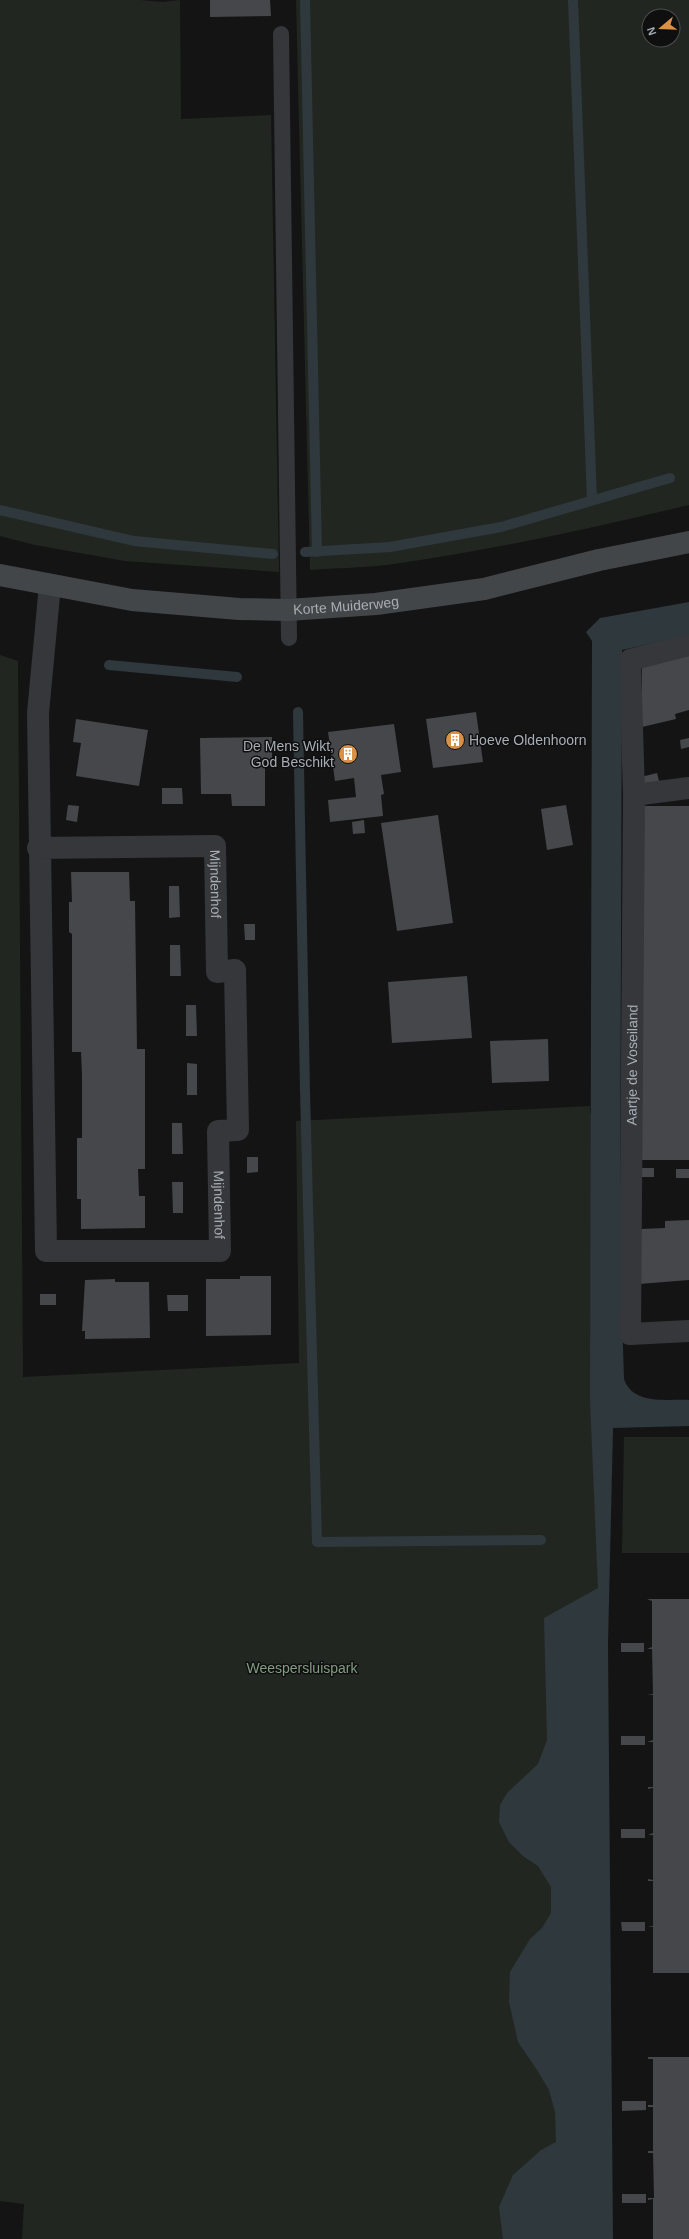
<svg xmlns="http://www.w3.org/2000/svg" width="689" height="2239" viewBox="0 0 689 2239" font-family="Helvetica,sans-serif">
<style>
.green{fill:#212720;fill-rule:evenodd}
.water{fill:#2f383c}
.lines{fill:none;stroke-linecap:round;stroke-linejoin:round}
.stream{stroke:#2f383c;stroke-width:10}
.building{fill:#46474a}
.service{stroke:#35373a;stroke-width:16}
.pedestrian{stroke:#35373a;stroke-width:22}
.minor{stroke:#35373a;stroke-width:22}
.secondary{stroke:#434649;stroke-width:22}
.labels{text-anchor:middle;dominant-baseline:central;stroke-width:3;stroke-linejoin:round;paint-order:stroke}
.street-label{font-size:14px;fill:#a7adb4;stroke:#0f0f10}
.poi-label{font-size:14px;fill:#a7adb4;stroke:#0f0f10;text-anchor:start}
.park-label{font-size:14px;fill:#839d80;stroke:#0f0f10}
</style>
<rect width="100%" height="100%" fill="#141415"/>
<!-- green -->
<g class="green">
<path d="M 0,0 L 140,0 L 163,2 L 180,0 L 181,119 L 271,115 L 279,572 L 125,561 L 35,545 L 0,536 Z"/>
<path d="M 296,0 L 689,0 L 689,505 C 589,529 488,551 386,565 C 361,568 335,568 310,570 ZM 649,16 L 673,16 L 673,40 L 649,40 Z"/>
<path d="M 0,655 L 18,661 L 23,1377 L 299,1363 L 296,1121 L 590,1106 L 590,1114 L 607,1113 L 596,2239 L 22,2239 L 24,2204 L 0,2201 Z"/>
<path d="M 624,1437 L 689,1437 L 689,1553 L 622,1553 Z"/>
</g>
<!-- water -->
<path class="water" d="M 689,602 L 689,635 L 622,650 L 620,1251 L 624,1379 C 633,1405 666,1399 689,1400 L 689,1426 L 613,1428 L 608,1645 L 613,2239 L 503,2239 L 499,2207 L 513,2175 L 541,2150 L 556,2142 L 555,2112 L 549,2090 L 537,2070 L 518,2042 L 509,2002 L 510,1972 L 530,1939 L 542,1928 L 551,1913 L 551,1887 L 538,1866 L 523,1856 L 509,1842 L 499,1822 L 500,1805 L 507,1793 L 538,1764 L 547,1740 L 544,1618 L 598,1588 L 590,1400 L 592,641 L 586,632 L 600,618 Z"/>
<g class="lines">
<!-- stream -->
<g class="stream">
<path d="M 305,0 L 317,552"/>
<path d="M 573,0 L 592,500"/>
<path d="M 0,510 L 134,541 L 273,554"/>
<path d="M 305,552 L 390,547 L 501,527 L 670,478"/>
<path d="M 109,665 L 237,677"/>
<path d="M 298,712 L 305,1091 L 317,1542 L 541,1540"/>
</g>
</g>
<!-- building -->
<g class="building">
<path d="M 210,0 L 270,0 L 271,16 L 210,17 Z"/>
<path d="M 689,654 L 689,710 L 675,714 L 676,719 L 642,727 L 642,665 Z"/>
<path d="M 476,712 L 483,762 L 433,768 L 426,719 Z"/>
<path d="M 76,719 L 148,730 L 139,786 L 76,776 L 81,743 L 73,742 Z"/>
<path d="M 394,724 L 401,772 L 381,775 L 384,794 L 381,795 L 383,816 L 330,822 L 328,800 L 356,797 L 354,778 L 335,781 L 328,732 Z"/>
<path d="M 272,737 L 272,760 L 265,760 L 265,806 L 232,806 L 231,794 L 201,794 L 200,738 Z"/>
<path d="M 689,738 L 689,747 L 681,749 L 680,740 Z"/>
<path d="M 657,773 L 659,781 L 641,785 L 641,777 Z"/>
<path d="M 162,788 L 182,788 L 183,804 L 162,804 Z"/>
<path d="M 68,805 L 79,806 L 77,822 L 66,820 Z"/>
<path d="M 566,805 L 573,845 L 547,850 L 541,809 Z"/>
<path d="M 642,806 L 689,806 L 689,1160 L 640,1160 Z"/>
<path d="M 438,815 L 453,923 L 397,931 L 381,823 Z"/>
<path d="M 364,820 L 365,833 L 353,834 L 352,822 Z"/>
<path d="M 71,872 L 129,872 L 130,901 L 135,901 L 137,1049 L 145,1049 L 145,1169 L 138,1169 L 139,1196 L 145,1196 L 145,1228 L 81,1229 L 81,1199 L 77,1199 L 77,1138 L 82,1138 L 82,1075 L 81,1052 L 72,1052 L 72,934 L 69,932 L 69,902 L 72,902 Z"/>
<path d="M 169,886 L 179,886 L 180,917 L 169,918 Z"/>
<path d="M 244,924 L 255,924 L 255,940 L 245,940 Z"/>
<path d="M 170,945 L 180,945 L 181,976 L 170,976 Z"/>
<path d="M 467,976 L 472,1038 L 392,1043 L 388,982 Z"/>
<path d="M 186,1005 L 196,1005 L 197,1036 L 186,1036 Z"/>
<path d="M 548,1039 L 549,1081 L 492,1083 L 490,1041 Z"/>
<path d="M 187,1063 L 197,1064 L 197,1095 L 187,1095 Z"/>
<path d="M 172,1123 L 182,1123 L 183,1154 L 172,1154 Z"/>
<path d="M 247,1157 L 258,1157 L 258,1172 L 247,1173 Z"/>
<rect x="639" y="1168" width="15" height="9"/>
<rect x="676" y="1169" width="13" height="9"/>
<path d="M 172,1182 L 183,1182 L 183,1213 L 173,1213 Z"/>
<path d="M 689,1220 L 689,1280 L 639,1284 L 641,1229 L 665,1228 L 665,1221 Z"/>
<path d="M 240,1276 L 271,1276 L 271,1335 L 206,1336 L 206,1279 L 240,1279 Z"/>
<path d="M 115,1279 L 115,1282 L 149,1282 L 150,1338 L 85,1339 L 85,1331 L 82,1331 L 85,1280 Z"/>
<rect x="40" y="1294" width="16" height="11"/>
<path d="M 167,1295 L 188,1295 L 188,1311 L 168,1311 Z"/>
<path d="M 647,1599 L 689,1599 L 689,1973 L 653,1973 L 653,1927 L 648,1927 L 653,1926 L 653,1881 L 648,1881 L 648,1879 L 653,1880 L 653,1835 L 648,1835 L 653,1833 L 653,1788 L 648,1789 L 648,1787 L 653,1787 L 653,1742 L 647,1742 L 653,1740 L 653,1695 L 647,1695 L 653,1694 L 652,1649 L 647,1649 L 652,1647 L 652,1601 Z"/>
<rect x="621" y="1643" width="23" height="9"/>
<rect x="621" y="1736" width="24" height="9"/>
<rect x="621" y="1829" width="24" height="9"/>
<path d="M 621,1922 L 645,1922 L 645,1931 L 622,1931 Z"/>
<path d="M 648,2057 L 689,2057 L 689,2239 L 653,2239 L 653,2199 L 648,2200 L 648,2198 L 654,2198 L 653,2153 L 648,2153 L 648,2151 L 653,2151 L 653,2107 L 648,2107 L 648,2105 L 653,2105 L 653,2059 L 648,2059 Z"/>
<path d="M 622,2101 L 646,2101 L 646,2110 L 622,2111 Z"/>
<rect x="622" y="2194" width="24" height="9"/>
</g>
<g class="lines">
<!-- service -->
<path class="service" d="M 281,34 L 289,638"/>
<!-- pedestrian -->
<path class="pedestrian" id="s1" d="M 630,1334 L 634,795 L 630,660 L 689,645"/>
<!-- minor -->
<g class="minor">
<path d="M 634,795 L 689,788"/>
<path id="s2" d="M 38,848 L 215,846 L 217,972 L 235,970 L 238,1130 L 218,1131 L 220,1251 L 46,1251 L 38,713 L 50,585"/>
<path d="M 630,1334 L 689,1331"/>
</g>
<!-- secondary -->
<path class="secondary" id="s3" d="M 0,575 L 132,600 L 239,609 L 288,610 L 376,604 L 484,589 L 599,560 L 689,542"/>
</g>
<!-- icons -->
<defs>
<g id="building-disc" transform="scale(1)"><circle r="9.5" fill="#db9145" stroke="#0f0f10"/><path d="M-4-6H4V6H1V3H-1V6H-4ZM-2.5-4.3h1.7v1.8h-1.7ZM.8-4.3h1.7v1.8H.8ZM-2.5-1h1.7V.8h-1.7ZM.8-1h1.7V.8H.8Z" fill="#fff"/></g>
</defs>
<g fill-rule="evenodd">
<use href="#building-disc" x="455" y="740"/>
<use href="#building-disc" x="348" y="754"/>
</g>
<g class="labels">
<!-- street labels -->
<g class="street-label">
<text stroke="none"><textPath href="#s3" startOffset="349">Korte Muiderweg</textPath></text>
<text stroke="none"><textPath href="#s2" startOffset="215">Mijndenhof</textPath></text>
<text stroke="none"><textPath href="#s1" startOffset="269">Aartje de Voseiland</textPath></text>
<text stroke="none"><textPath href="#s2" startOffset="575">Mijndenhof</textPath></text>
</g>
<!-- poi labels -->
<g class="poi-label">
<text x="469" y="740">Hoeve Oldenhoorn</text>
<text x="334" y="746" text-anchor="end">De Mens Wikt,<tspan x="334" dy="16">God Beschikt</tspan></text>
</g>
<!-- park labels -->
<g class="park-label">
<text x="302" y="1668">Weespersluispark</text>
</g>
</g>
<!-- north arrow -->
<g transform="translate(661 28) rotate(251)"><circle r="19" fill="#0f0f10" stroke="#4c4e52"/>
<path d="M0-3L7 15L0 10L-7 15Z" fill="#db9145"/>
<text y="-6" font-size="11" font-weight="bold" text-anchor="middle" fill="#a7adb4">N</text>
</g>
</svg>
